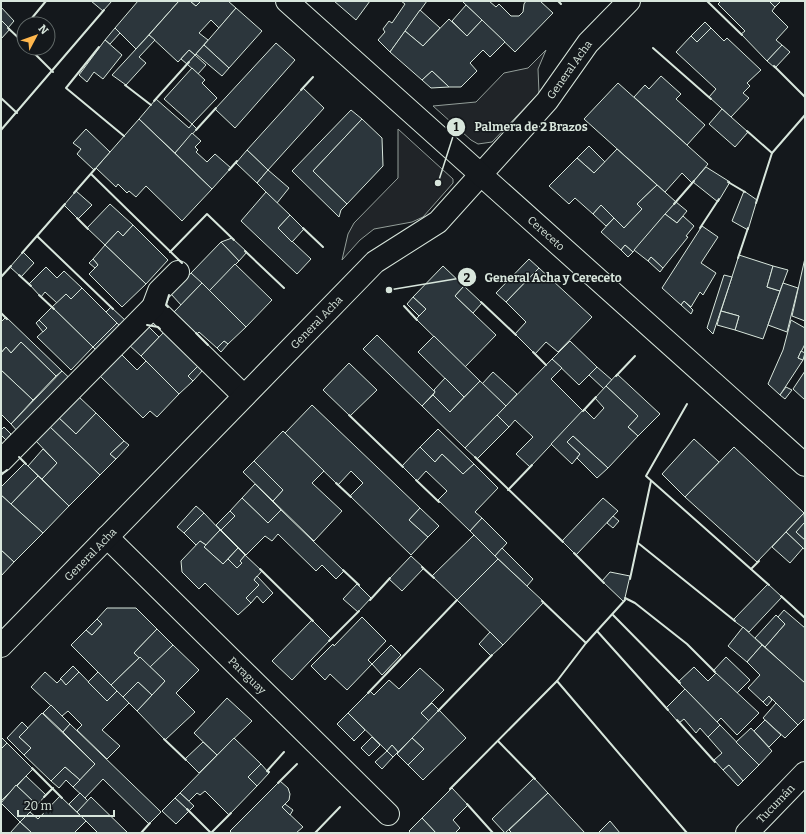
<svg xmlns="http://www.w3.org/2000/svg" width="806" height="834" viewBox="0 0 806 834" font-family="Bitter,serif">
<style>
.green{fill:#202428;stroke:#939e99}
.building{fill:#2c363c;stroke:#d8e6dc}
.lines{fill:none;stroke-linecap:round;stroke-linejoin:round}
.minor-casing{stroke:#d8e6dc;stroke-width:24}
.major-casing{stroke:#d8e6dc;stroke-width:24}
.minor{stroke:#14181c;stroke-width:22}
.major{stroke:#14181c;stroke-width:22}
.wall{stroke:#d8e6dc;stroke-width:2}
.labels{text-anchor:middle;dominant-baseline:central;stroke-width:3;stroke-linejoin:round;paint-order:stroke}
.street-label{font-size:11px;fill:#d8e6dc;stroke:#14181c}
.leader{fill:none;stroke:#d8e6dc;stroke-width:1.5}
.callout-dot{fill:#d8e6dc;stroke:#14181c;stroke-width:1.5}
.mark-label{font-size:12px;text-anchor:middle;font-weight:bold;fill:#111}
.callout-label{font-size:12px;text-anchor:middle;font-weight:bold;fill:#d8e6dc;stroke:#14181c;stroke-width:3;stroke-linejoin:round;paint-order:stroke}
</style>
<rect width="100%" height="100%" fill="#14181c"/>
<!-- green -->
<g class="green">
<path d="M 546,50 L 538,69 L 539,93 L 492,142 L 478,144 L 471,140 L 433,106 L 476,102 L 504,73 L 528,68 Z"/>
<path d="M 398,129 L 453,179 L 453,183 L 423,217 L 412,222 L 374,229 L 360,240 L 342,260 L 348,234 L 354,223 L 398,178 Z"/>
</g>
<!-- building -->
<g class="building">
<path d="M 91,1 L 112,1 L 103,11 Z"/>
<path d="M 138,1 L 179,1 L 136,49 L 115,28 Z"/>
<path d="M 179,1 L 190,1 L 196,6 L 201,1 L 228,1 L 236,8 L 219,28 L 211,20 L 199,33 L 208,40 L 195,55 L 189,50 L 178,62 L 149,35 Z"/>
<path d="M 190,1 L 201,1 L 196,6 Z"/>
<path d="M 334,1 L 370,1 L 356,20 Z"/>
<path d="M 401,1 L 427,1 L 390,52 L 378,40 L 385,32 L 383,29 L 389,21 L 392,23 L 405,4 Z"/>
<path d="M 462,1 L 489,1 L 496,7 L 499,4 L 511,16 L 519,16 L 523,12 L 524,4 L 526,1 L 540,1 L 553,13 L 515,52 Z"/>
<path d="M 721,1 L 769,1 L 775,7 L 772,11 L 788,27 L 776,40 L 782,45 L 767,61 L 741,34 L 745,31 L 718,4 Z"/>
<path d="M 769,1 L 781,1 L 775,7 Z"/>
<path d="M 466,5 L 482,20 L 467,36 L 452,21 Z"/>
<path d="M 1,7 L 14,21 L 8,28 L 1,20 Z"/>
<path d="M 236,8 L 262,31 L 229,68 L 204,45 Z"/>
<path d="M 420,10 L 440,28 L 423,46 L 405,31 Z"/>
<path d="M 449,19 L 467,36 L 482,20 L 505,42 L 490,57 L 483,50 L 470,63 L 477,71 L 461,87 L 449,87 L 432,71 L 422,80 L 390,52 L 405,31 L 423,46 Z"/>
<path d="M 1,20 L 10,29 L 1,39 Z"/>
<path d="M 705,22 L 711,28 L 697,42 L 691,36 Z"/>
<path d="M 115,28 L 120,33 L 110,44 L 105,40 Z"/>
<path d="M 711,28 L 724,41 L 727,38 L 761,70 L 747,83 L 750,86 L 743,93 L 749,98 L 731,117 L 709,97 L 716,89 L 676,52 L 691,36 L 697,42 Z"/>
<path d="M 149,35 L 155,40 L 139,57 L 146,63 L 126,85 L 112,75 Z"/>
<path d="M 105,40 L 122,55 L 103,79 L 94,72 L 87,82 L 79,75 Z"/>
<path d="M 276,43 L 295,60 L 235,128 L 215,109 Z"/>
<path d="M 204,45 L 229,68 L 222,76 L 196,54 Z"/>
<path d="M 782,45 L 790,52 L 775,68 L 767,61 Z"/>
<path d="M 189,50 L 195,55 L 187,64 L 181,59 Z"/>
<path d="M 195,55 L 206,65 L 198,74 L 187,64 Z"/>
<path d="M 192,68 L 205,80 L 202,83 L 217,98 L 192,124 L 164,99 Z"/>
<path d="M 432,71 L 449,87 L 431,88 L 422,80 Z"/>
<path d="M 661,76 L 681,94 L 676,99 L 705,125 L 687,145 L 634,97 L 645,85 L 649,89 Z"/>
<path d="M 618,83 L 708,164 L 692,183 L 682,173 L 665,192 L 584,119 Z"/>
<path d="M 303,88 L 324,108 L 268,170 L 247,150 Z"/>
<path d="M 156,99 L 189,128 L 192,124 L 197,129 L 175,153 L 139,119 Z"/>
<path d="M 722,109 L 748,132 L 735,147 L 709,124 Z"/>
<path d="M 351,110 L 362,119 L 313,171 L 347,204 L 341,210 L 339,217 L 292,171 Z"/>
<path d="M 139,119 L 212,189 L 182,221 L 146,186 L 136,197 L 129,191 L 127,193 L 118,184 L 116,187 L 96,168 Z"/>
<path d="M 362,119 L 382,138 L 383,166 L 347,204 L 313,171 Z"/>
<path d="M 86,129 L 110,152 L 94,170 L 77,154 L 81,149 L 73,143 Z"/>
<path d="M 192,133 L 201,141 L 195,147 L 198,150 L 196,152 L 207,162 L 215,154 L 231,168 L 212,189 L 175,153 Z"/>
<path d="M 589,146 L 605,162 L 594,173 L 577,158 Z"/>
<path d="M 617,149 L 657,185 L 637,204 L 642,209 L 624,228 L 601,205 L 593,214 L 575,198 L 569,204 L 549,186 L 577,158 L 594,173 Z"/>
<path d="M 247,150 L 268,170 L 257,183 L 236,163 Z"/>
<path d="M 706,167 L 730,182 L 718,202 L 693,182 Z"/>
<path d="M 268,170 L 289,188 L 277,203 L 257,183 Z"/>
<path d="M 657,185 L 676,202 L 633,252 L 625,245 L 621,250 L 601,232 L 614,218 L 624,228 L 642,209 L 637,204 Z"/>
<path d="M 76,191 L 92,205 L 78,219 L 64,205 Z"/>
<path d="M 744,191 L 757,200 L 748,230 L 732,221 Z"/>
<path d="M 266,192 L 290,215 L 278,228 L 311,259 L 297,274 L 241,221 Z"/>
<path d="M 676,202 L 687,211 L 677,223 L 665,214 Z"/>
<path d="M 110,204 L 133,225 L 123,236 L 118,231 L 105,245 L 87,228 Z"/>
<path d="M 601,205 L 614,218 L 606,226 L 593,214 Z"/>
<path d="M 665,214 L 677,223 L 683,216 L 694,226 L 686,236 L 688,237 L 663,268 L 651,257 L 648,261 L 634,250 Z"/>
<path d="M 290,215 L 304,229 L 292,242 L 278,228 Z"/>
<path d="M 133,225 L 168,260 L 146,284 L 105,245 L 118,231 L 123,236 Z"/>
<path d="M 702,226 L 718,237 L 701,263 L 716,273 L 703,295 L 700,292 L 691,307 L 684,301 L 681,305 L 662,288 Z"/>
<path d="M 232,238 L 247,252 L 239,261 L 221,242 Z"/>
<path d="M 221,242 L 239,261 L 209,291 L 191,273 Z"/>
<path d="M 105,245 L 146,284 L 122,307 L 89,274 L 98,265 L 93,259 Z"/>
<path d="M 625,245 L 633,252 L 628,257 L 621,250 Z"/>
<path d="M 23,252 L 34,263 L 21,277 L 10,267 Z"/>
<path d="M 739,255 L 773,266 L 767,287 L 780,291 L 763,339 L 735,330 L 739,316 L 721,311 Z"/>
<path d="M 651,257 L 663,268 L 660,272 L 648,261 Z"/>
<path d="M 805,258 L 805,321 L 792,316 Z"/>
<path d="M 93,259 L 98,265 L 95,268 L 89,263 Z"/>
<path d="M 529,259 L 539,268 L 506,302 L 496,293 Z"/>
<path d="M 235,264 L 272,300 L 246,327 L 209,291 Z"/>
<path d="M 443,266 L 464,286 L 455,296 L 496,335 L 465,367 L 416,319 L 426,309 L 413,297 Z"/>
<path d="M 773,266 L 788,270 L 780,291 L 767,287 Z"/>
<path d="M 46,267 L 57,278 L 64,271 L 82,288 L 71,299 L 66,294 L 57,303 L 45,292 L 41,297 L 29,284 Z"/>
<path d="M 539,268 L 592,317 L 558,352 L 546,342 L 535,354 L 515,334 L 526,322 L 506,302 Z"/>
<path d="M 191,273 L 202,283 L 181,305 L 171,294 Z"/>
<path d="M 724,275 L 732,277 L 713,334 L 707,328 Z"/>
<path d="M 202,283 L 246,327 L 228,344 L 224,341 L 217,348 L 199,332 L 197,334 L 174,312 Z"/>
<path d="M 783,283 L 798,288 L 787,332 L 768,325 Z"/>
<path d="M 464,286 L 482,303 L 473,313 L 455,296 Z"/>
<path d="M 82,288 L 117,323 L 93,347 L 52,307 L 66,294 L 71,299 Z"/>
<path d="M 413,297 L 426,309 L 419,316 L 407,304 Z"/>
<path d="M 684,301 L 693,310 L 691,314 L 681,305 Z"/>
<path d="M 52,307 L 93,347 L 71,370 L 37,337 L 47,328 L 39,320 Z"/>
<path d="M 111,307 L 126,321 L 121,327 L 106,312 Z"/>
<path d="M 721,311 L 739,316 L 735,330 L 717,325 Z"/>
<path d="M 6,317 L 62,371 L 56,376 L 21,342 L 11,353 L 6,347 L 1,353 L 1,322 Z"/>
<path d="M 39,320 L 47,328 L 43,332 L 36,323 Z"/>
<path d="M 791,320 L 805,328 L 805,344 L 798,358 L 803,360 L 780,395 L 768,384 L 783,350 Z"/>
<path d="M 117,323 L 121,327 L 97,351 L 93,347 Z"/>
<path d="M 147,325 L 159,337 L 141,356 L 128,344 Z"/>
<path d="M 164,332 L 198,366 L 188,376 L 193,381 L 179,394 L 141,356 Z"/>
<path d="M 377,335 L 435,392 L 422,406 L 363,349 Z"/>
<path d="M 434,336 L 480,381 L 464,397 L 418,352 Z"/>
<path d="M 224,341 L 228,344 L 221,352 L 217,348 Z"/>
<path d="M 570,341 L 597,367 L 579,385 L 552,359 Z"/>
<path d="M 21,342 L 56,376 L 33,400 L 1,370 L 1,353 L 6,347 L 11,353 Z"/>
<path d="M 801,351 L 805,353 L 803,360 L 798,358 Z"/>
<path d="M 120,353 L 137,370 L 146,361 L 179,394 L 157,417 L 150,411 L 143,418 L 99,375 Z"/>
<path d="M 552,359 L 562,368 L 551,379 L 583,411 L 530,467 L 516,454 L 533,437 L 515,420 L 509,427 L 497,415 Z"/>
<path d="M 349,363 L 377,390 L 350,416 L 323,390 Z"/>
<path d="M 198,366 L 203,370 L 193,381 L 188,376 Z"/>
<path d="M 597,367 L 612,380 L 604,389 L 589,375 Z"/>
<path d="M 1,370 L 33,400 L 11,424 L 1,414 Z"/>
<path d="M 62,371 L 78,386 L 19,433 L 11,424 Z"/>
<path d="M 805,371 L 805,400 L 793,389 Z"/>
<path d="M 493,372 L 517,394 L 506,406 L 482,384 Z"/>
<path d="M 617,374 L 660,414 L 638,436 L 628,427 L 638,416 L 606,386 Z"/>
<path d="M 445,378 L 464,397 L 450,412 L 433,395 L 435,392 L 434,390 Z"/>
<path d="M 480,381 L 506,406 L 465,448 L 422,406 L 433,395 L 450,412 Z"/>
<path d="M 606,386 L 638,416 L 628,427 L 638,436 L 608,468 L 573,436 L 567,442 L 580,454 L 572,464 L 551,444 L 584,409 L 594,419 L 604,408 L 595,398 Z"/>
<path d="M 786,387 L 792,390 L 785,399 L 780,395 Z"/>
<path d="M 78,396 L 96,413 L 76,434 L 58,417 Z"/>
<path d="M 312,405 L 420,508 L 409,520 L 428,537 L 411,555 L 350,496 L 363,483 L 351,471 L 338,485 L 285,433 Z"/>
<path d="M 96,413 L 124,441 L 110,454 L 116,459 L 100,475 L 49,426 L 58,417 L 76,434 Z"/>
<path d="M 497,415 L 509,427 L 477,459 L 465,448 Z"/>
<path d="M 49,426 L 100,475 L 69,506 L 42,479 L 57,463 L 35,440 Z"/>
<path d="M 4,427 L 11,434 L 6,440 L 1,435 L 1,430 Z"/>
<path d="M 438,429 L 474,464 L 463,474 L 442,454 L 435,462 L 420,447 Z"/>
<path d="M 283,431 L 324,471 L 312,483 L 342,511 L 314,541 L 273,501 L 283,490 L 254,461 Z"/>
<path d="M 573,436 L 608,468 L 597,478 L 577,458 L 580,454 L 567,442 Z"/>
<path d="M 694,439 L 719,462 L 685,497 L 662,474 Z"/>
<path d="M 124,441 L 129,445 L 116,459 L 110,454 Z"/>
<path d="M 420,447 L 435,462 L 442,454 L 463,474 L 474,464 L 498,488 L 475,512 L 482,518 L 470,531 L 438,500 L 447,491 L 426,471 L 417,481 L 402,466 Z"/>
<path d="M 734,447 L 804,513 L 757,562 L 685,497 Z"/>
<path d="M 43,449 L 57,463 L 42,479 L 28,466 Z"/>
<path d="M 254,461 L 283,490 L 273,501 L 243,472 Z"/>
<path d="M 25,463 L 38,476 L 11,504 L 1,495 L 1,487 Z"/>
<path d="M 38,476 L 69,506 L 43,533 L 11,504 Z"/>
<path d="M 255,484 L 281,510 L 268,523 L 242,498 Z"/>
<path d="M 1,495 L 43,533 L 14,562 L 1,550 Z"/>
<path d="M 242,498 L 268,523 L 281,510 L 344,571 L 336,579 L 322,565 L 316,571 L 278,534 L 272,541 L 265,536 L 246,555 L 221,530 L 235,516 L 230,511 Z"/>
<path d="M 603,498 L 618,511 L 576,555 L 562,541 Z"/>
<path d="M 196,506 L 204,513 L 184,533 L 177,527 Z"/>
<path d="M 420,508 L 439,526 L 428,537 L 409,520 Z"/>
<path d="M 230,511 L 235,516 L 221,530 L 216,525 Z"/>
<path d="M 204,513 L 220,530 L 206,545 L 200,541 L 196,545 L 184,533 Z"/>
<path d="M 804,513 L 805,524 L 796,532 L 805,540 L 805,550 L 786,532 Z"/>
<path d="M 613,516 L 619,521 L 613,528 L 607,523 Z"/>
<path d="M 482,518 L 507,543 L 495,556 L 470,531 Z"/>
<path d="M 804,523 L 805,524 L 805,540 L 796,532 Z"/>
<path d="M 220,530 L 238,548 L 223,564 L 204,547 Z"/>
<path d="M 786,532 L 803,548 L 790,563 L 772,547 Z"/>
<path d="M 474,535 L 498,559 L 457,600 L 432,576 Z"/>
<path d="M 200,541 L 206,545 L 204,547 L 223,564 L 228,559 L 237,568 L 242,563 L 240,561 L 245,555 L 262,571 L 254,580 L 259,585 L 246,598 L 251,603 L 238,615 L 205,583 L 199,589 L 182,572 L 181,561 Z"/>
<path d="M 238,548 L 245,555 L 240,561 L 242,563 L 237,568 L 228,559 Z"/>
<path d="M 502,548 L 533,579 L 527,586 L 495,556 Z"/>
<path d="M 1,550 L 14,562 L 1,576 Z"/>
<path d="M 411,556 L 424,568 L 402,591 L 389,579 Z"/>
<path d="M 498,559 L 544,602 L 503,645 L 457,600 Z"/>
<path d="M 610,572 L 630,576 L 624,602 L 602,581 Z"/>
<path d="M 257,576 L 273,593 L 263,603 L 257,596 L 251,603 L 246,598 L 259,585 L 254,580 Z"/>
<path d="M 357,584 L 371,598 L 358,612 L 343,599 Z"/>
<path d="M 768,584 L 782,597 L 749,632 L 733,620 Z"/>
<path d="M 107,608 L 136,608 L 157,629 L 134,653 L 140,657 L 111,685 L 71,645 L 86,630 L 92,635 L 102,624 L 97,619 Z"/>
<path d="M 784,610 L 805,628 L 805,680 L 803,682 L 765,647 L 785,624 L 778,617 Z"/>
<path d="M 776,615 L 785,624 L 765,647 L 755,638 Z"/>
<path d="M 362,617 L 386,641 L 368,660 L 372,664 L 347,690 L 330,674 L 325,680 L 311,666 L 333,644 L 334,646 Z"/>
<path d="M 97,619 L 102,624 L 92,635 L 86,630 Z"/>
<path d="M 312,620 L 331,639 L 292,680 L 272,661 Z"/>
<path d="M 743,627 L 762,645 L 747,662 L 728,646 Z"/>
<path d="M 157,629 L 173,645 L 150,668 L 134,653 Z"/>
<path d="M 490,632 L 503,645 L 491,656 L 479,644 Z"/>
<path d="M 173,645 L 199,670 L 176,693 L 195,712 L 165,740 L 137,711 L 165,681 L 150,667 Z"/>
<path d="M 391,645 L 401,655 L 382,675 L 372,664 Z"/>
<path d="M 762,645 L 805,683 L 805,718 L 798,725 L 769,696 L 763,702 L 748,688 L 760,675 L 747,662 Z"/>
<path d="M 140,657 L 165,681 L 152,695 L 138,682 L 123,697 L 111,685 Z"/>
<path d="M 726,657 L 750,680 L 737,693 L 713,671 Z"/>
<path d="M 73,666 L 79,672 L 66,685 L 60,679 Z"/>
<path d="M 694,667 L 708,681 L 716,673 L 759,713 L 737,735 L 721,718 L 717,722 L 678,682 Z"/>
<path d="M 420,668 L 444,690 L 421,713 L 429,721 L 398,752 L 392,745 L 387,751 L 348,713 L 370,691 L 374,695 L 389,680 L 399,689 Z"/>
<path d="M 45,672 L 57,683 L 61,679 L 66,685 L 79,672 L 107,701 L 117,691 L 129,703 L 102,730 L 120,746 L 107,759 L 77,730 L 82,725 L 68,711 L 62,716 L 31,687 Z"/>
<path d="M 98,672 L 117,691 L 107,701 L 88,682 Z"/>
<path d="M 138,682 L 152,695 L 137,711 L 123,697 Z"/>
<path d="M 685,689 L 720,725 L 708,737 L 700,728 L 696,733 L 684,719 L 679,723 L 666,708 Z"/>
<path d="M 769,696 L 772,700 L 767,706 L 763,702 Z"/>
<path d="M 227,698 L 252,721 L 217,755 L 194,733 Z"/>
<path d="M 432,703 L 439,710 L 429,721 L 421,713 Z"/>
<path d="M 776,703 L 798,725 L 785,738 L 763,718 Z"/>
<path d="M 51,705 L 70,724 L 63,732 L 43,713 Z"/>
<path d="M 439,710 L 466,738 L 423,780 L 408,765 L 424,749 L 412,738 Z"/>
<path d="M 42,713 L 95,764 L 80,780 L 65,767 L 51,781 L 24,755 L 31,748 L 19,737 Z"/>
<path d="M 348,713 L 365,730 L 354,741 L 337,724 Z"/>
<path d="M 765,720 L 781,735 L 769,747 L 754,731 Z"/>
<path d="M 22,722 L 28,728 L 19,737 L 31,748 L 24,755 L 7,738 Z"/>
<path d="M 70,724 L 161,812 L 149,824 L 103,779 L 85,798 L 73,787 L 95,764 L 63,732 Z"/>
<path d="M 720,725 L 759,765 L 743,781 L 729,765 L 723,770 L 714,760 L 722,753 L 708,737 Z"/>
<path d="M 751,728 L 772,751 L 759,765 L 736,742 Z"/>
<path d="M 1,737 L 7,743 L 1,749 Z"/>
<path d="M 372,737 L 380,745 L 369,756 L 361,748 Z"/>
<path d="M 234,738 L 261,764 L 248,777 L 257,786 L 229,815 L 205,791 L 200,795 L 197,793 L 189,801 L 180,793 Z"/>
<path d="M 412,738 L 424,749 L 408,765 L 397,754 Z"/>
<path d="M 203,742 L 217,755 L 199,773 L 185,759 Z"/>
<path d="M 7,743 L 33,769 L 1,801 L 1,749 Z"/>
<path d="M 392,745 L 398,752 L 393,757 L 387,751 Z"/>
<path d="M 387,751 L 393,757 L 382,769 L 375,762 Z"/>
<path d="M 261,764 L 269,773 L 257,786 L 248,777 Z"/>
<path d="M 729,765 L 743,781 L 738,786 L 723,770 Z"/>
<path d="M 65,767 L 80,780 L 73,787 L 66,780 L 59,788 L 51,781 Z"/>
<path d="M 26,776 L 46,795 L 37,805 L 17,786 Z"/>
<path d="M 534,778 L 548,793 L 505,833 L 492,819 Z"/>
<path d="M 280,781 L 288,788 L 290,794 L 289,800 L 282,807 L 303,827 L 296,833 L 232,833 L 230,831 Z"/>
<path d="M 16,785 L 37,805 L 20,822 L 1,803 Z"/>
<path d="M 452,788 L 468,805 L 453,820 L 460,828 L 455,833 L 436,833 L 422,818 Z"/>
<path d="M 80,793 L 88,801 L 77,812 L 69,804 Z"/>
<path d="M 180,793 L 194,806 L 189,811 L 175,798 Z"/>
<path d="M 548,793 L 585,833 L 512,833 L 509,830 Z"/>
<path d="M 60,796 L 86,821 L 74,833 L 32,833 L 20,822 L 30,812 L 38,819 Z"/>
<path d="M 91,797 L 128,833 L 98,833 L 77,812 Z"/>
<path d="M 175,798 L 189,811 L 176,824 L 162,811 Z"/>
<path d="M 285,804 L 293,810 L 290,815 L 282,807 Z"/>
<path d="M 422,818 L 436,833 L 411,833 L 409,831 Z"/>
<path d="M 610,821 L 620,833 L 598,833 Z"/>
<path d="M 20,822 L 32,833 L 10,833 Z"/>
</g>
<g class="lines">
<!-- minor casing -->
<g class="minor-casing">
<g id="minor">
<path d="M 153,307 L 244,396"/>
<path d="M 1,461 L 153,307 L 159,291 L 178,272"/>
<path id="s1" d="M 107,537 L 388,814"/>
<path id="s2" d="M 1,646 L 375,262 L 438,222 L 547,101 L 588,43 L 629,1"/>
<path id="s3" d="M 747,833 L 805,773"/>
</g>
</g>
<!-- major casing -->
<g class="major-casing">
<g id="major">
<path id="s4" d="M 287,1 L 805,465"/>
</g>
</g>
<!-- minor -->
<use href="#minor" class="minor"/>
<!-- major -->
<use href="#major" class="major"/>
<!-- wall -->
<g class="wall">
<path d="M 558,1 L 561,4"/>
<path d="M 707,1 L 742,35"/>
<path d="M 27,24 L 46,1"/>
<path d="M 8,28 L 24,43"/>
<path d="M 17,36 L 24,28"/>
<path d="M 99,47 L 66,88 L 124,136"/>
<path d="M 29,48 L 53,72"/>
<path d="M 653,48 L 711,99"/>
<path d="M 774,66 L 805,97"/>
<path d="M 125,85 L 151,105"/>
<path d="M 301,90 L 313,77"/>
<path d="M 1,98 L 17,113"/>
<path d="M 154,101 L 189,62"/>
<path d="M 1,130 L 104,10"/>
<path d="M 196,130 L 216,108"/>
<path d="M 747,131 L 772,153"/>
<path d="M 229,170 L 237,161"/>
<path d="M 91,174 L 182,263"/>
<path d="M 728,182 L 745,192"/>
<path d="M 74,193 L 95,169"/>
<path d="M 756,203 L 772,153 L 805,115"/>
<path d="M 674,204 L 694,181"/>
<path d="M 77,218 L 88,229"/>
<path d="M 303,228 L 323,247"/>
<path d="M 700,228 L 719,199"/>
<path d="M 37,236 L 113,309"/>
<path d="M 245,251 L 284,288"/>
<path d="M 170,252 L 207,214 L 234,240"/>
<path d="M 22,253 L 65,204"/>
<path d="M 738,258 L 748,228"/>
<path d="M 19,275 L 31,286"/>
<path d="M 1,277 L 11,266"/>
<path d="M 39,295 L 54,309"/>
<path d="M 481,302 L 516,335"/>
<path d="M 404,306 L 417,320"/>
<path d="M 168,307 L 166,305 L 169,295"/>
<path d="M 1,313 L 7,319"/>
<path d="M 147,325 L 158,327 L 160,329"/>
<path d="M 196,333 L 208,345"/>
<path d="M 533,352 L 546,365"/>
<path d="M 616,376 L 635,356"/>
<path d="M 687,404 L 646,476 L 769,585"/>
<path d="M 583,411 L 596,397"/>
<path d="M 349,415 L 403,467"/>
<path d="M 19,457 L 26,464"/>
<path d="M 475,457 L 563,542"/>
<path d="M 1,475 L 7,470"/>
<path d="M 416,480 L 439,502"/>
<path d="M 336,483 L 351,497"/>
<path d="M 508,490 L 532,465"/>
<path d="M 638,543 L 735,621"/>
<path d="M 574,553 L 604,583"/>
<path d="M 422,567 L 434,578"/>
<path d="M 260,569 L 313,621"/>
<path d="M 751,569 L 759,561"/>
<path d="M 343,570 L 359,585"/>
<path d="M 630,579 L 651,481"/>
<path d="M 781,596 L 805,618"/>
<path d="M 625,598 L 635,603 L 687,644 L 715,672"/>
<path d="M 370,600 L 390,578"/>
<path d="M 542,601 L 586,643"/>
<path d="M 613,615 L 680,683"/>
<path d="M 597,631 L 668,710"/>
<path d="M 329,641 L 359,611"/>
<path d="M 557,681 L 687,833"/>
<path d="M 368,693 L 457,600"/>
<path d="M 438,711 L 492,655"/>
<path d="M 677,720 L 715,762"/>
<path d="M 164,739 L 186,760"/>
<path d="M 498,741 L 535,779"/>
<path d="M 32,768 L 62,798"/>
<path d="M 269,772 L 267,771 L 284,752"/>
<path d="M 278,783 L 297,764"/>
<path d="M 450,789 L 557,681 L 586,643 L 625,600"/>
<path d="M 44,797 L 53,788"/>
<path d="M 467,804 L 493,833"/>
<path d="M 187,809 L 211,833 L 231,813"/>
<path d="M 141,833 L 150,823"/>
<path d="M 315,833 L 340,807"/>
</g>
</g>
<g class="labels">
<!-- street labels -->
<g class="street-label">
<text stroke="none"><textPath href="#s2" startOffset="812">General Acha</textPath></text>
<text stroke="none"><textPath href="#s4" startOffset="348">Cereceto</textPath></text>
<text stroke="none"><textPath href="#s2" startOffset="452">General Acha</textPath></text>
<text stroke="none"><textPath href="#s2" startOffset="128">General Acha</textPath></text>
<text stroke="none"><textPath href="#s1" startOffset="197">Paraguay</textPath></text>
<text stroke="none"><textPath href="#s3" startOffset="41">Tucumán</textPath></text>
</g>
</g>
<!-- callouts -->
<path class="leader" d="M438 183L456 127M389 290L467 277"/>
<g class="callout-dot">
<circle cx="438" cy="183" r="4"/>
<circle cx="389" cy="290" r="4"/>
<circle cx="456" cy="127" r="10"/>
<circle cx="467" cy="277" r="10"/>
</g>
<g class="mark-label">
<text x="456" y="131">1</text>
<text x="467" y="282">2</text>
</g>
<g class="callout-label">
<text x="531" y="131">Palmera de 2 Brazos</text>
<text x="553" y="282">General Acha y Cereceto</text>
</g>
<!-- border -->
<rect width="806" height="834" fill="none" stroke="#d8e6dc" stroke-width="4"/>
<!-- north arrow -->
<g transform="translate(36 36) rotate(49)"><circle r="19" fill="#14181c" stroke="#626a69"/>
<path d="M0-3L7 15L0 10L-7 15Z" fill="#ffb74d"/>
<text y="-6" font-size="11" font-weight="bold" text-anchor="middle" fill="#d8e6dc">N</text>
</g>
<!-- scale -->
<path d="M18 810v6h96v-6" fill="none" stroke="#d8e6dc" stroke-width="2"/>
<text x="24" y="810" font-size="12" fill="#d8e6dc" stroke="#14181c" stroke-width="3" paint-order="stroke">20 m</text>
</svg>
